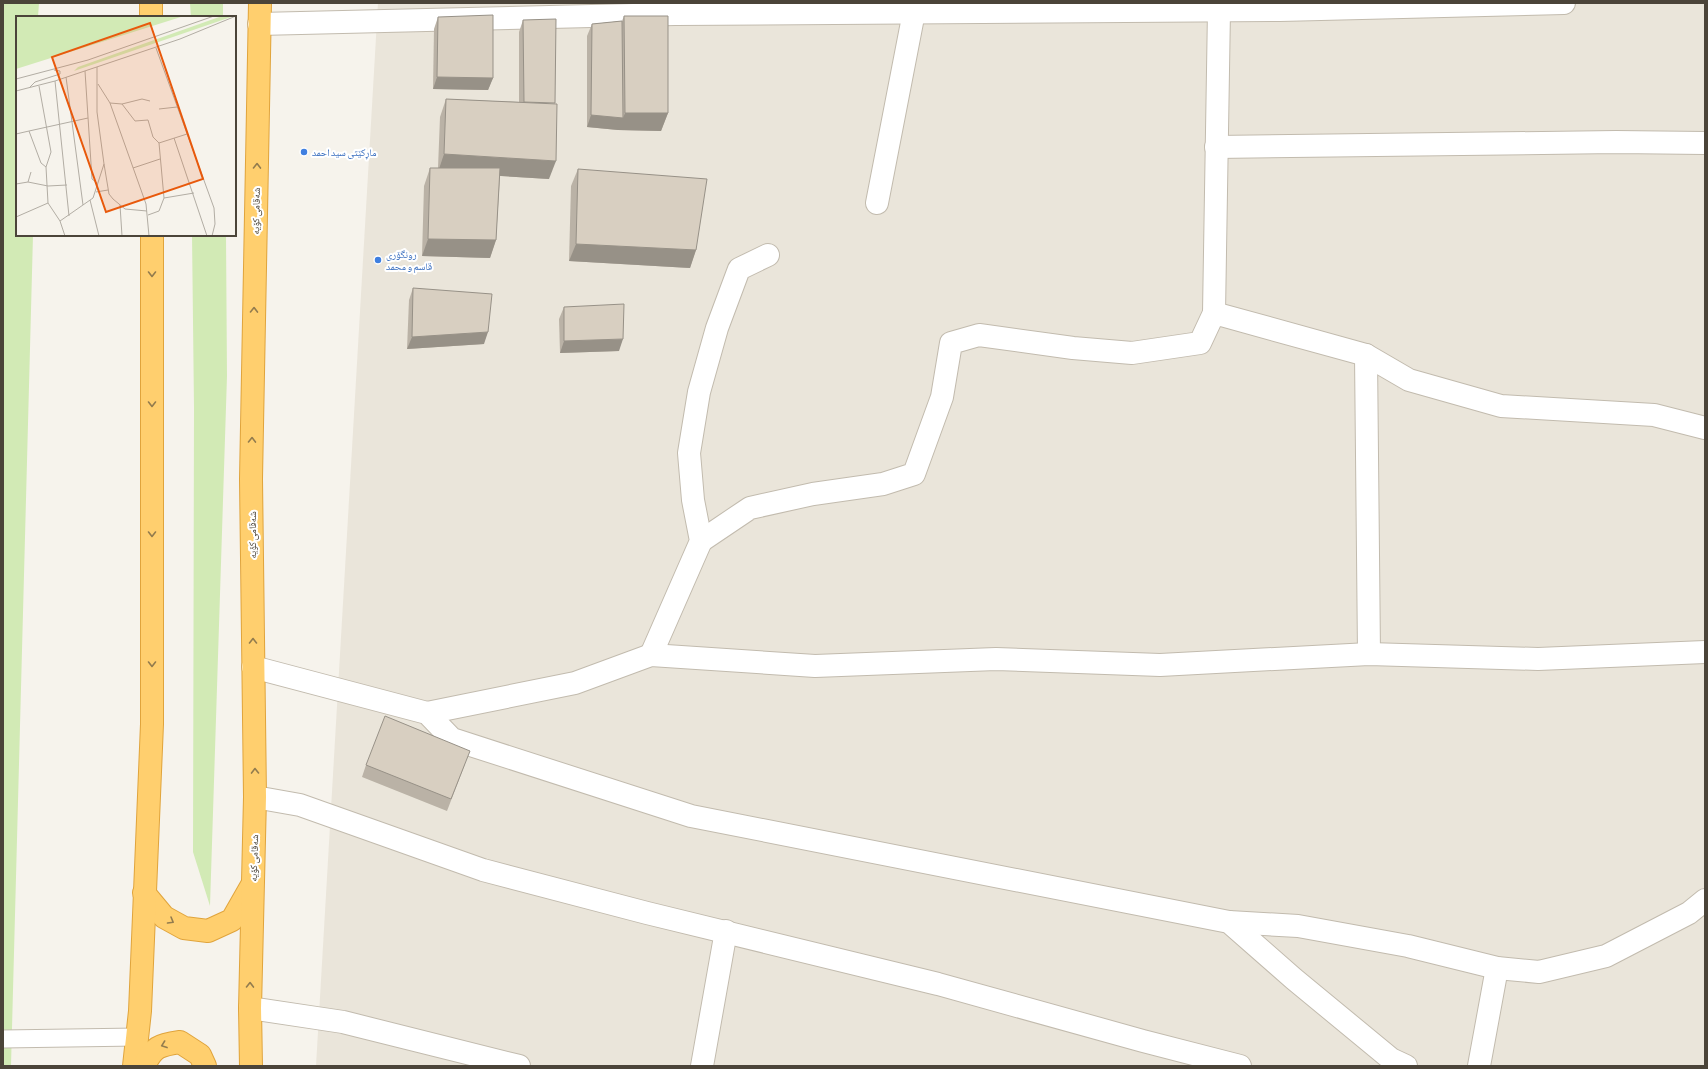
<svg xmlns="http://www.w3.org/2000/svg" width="1708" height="1069" viewBox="0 0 1708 1069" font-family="'Asap Condensed','Noto Naskh Arabic',sans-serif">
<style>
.residential{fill:#eae5da}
.green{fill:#d2eab5}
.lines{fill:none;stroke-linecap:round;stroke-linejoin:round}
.lane-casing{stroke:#c2bbae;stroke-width:19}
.street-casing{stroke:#c2bbae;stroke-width:24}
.highway-casing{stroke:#e0a43c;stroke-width:24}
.lane{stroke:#fff;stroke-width:17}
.street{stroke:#fff;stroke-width:22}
.highway{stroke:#ffcf6e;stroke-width:22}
.wall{fill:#bab2a6}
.shaded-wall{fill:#979187}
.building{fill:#d8cfc1;stroke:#979187}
.oneway{stroke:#937c4e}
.shop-dot{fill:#3f7fe0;stroke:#fff;stroke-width:1.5}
.labels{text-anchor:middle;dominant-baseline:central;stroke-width:4;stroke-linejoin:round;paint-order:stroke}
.shop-label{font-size:10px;fill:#366cbe;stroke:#fff;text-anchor:start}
.street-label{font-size:10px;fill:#4b4439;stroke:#fff}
.inset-road{fill:none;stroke:#b2ada4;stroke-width:1}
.view{fill:#e8590c;fill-opacity:0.15;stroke:#e8590c;stroke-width:2}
.inset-edge{fill:none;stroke:#4b4439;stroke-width:2}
</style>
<rect width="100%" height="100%" fill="#f6f3ec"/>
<!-- residential -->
<path class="residential" d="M 378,3 L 1705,3 L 1705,1066 L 316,1066 Z"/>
<!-- green -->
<g class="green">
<path d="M 3,3 L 39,3 L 38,17 L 17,17 L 17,235 L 33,235 L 11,1066 L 3,1066 Z"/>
<path d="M 190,3 L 223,3 L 223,17 L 191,17 Z"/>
<path d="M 192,235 L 226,235 L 227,376 L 210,906 L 193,852 L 194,408 Z"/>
</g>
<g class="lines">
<!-- lane casing -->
<g class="lane-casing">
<path id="lane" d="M 3,1039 L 137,1037"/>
</g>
<!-- street casing -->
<g class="street-casing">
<g id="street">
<path d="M 259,24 L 675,14 L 1280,10 L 1564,3"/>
<path d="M 1216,147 L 1616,142 L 1705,143"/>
<path d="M 877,203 L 914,12"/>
<path d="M 1214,313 L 1219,10"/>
<path d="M 1366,355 L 1369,654"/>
<path d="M 701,541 L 750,508 L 813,494 L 883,484 L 914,474 L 942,397 L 951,343 L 979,335 L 1073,348 L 1132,353 L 1200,343 L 1214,313 L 1366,355 L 1409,380 L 1501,406 L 1654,415 L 1705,428"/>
<path d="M 651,655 L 701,541 L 693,500 L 689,453 L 699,392 L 717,328 L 739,269 L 768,255"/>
<path d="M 253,667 L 427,713 L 452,739 L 691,816 L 1229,922 L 1294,979 L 1391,1059 L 1406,1066"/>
<path d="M 427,713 L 575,683 L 651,655 L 815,666 L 996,659 L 1160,665 L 1369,654 L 1538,659 L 1705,652"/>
<path d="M 255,797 L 300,805 L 483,870 L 647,913 L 938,984 L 1143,1041 L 1240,1066"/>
<path d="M 1229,922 L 1298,926 L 1408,946 L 1497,968 L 1539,972 L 1606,956 L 1689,913 L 1705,900"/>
<path d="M 250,1008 L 343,1022 L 519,1066"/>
<path d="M 702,1066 L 726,931"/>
<path d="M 1479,1066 L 1497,968"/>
</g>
</g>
<!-- highway casing -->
<g class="highway-casing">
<g id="highway">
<path d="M 151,3 L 151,17"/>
<path d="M 144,893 L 164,917 L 184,928 L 208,931 L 232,920 L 252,885"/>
<path d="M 134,1066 L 140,1011 L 152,724 L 152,235"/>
<path d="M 144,1066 C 153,1047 159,1045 180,1042 L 200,1055 L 205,1066"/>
<path d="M 251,1066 L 250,1008 L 255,797 L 251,479 L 260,3"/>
</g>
</g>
<!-- lane -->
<use href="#lane" class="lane"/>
<!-- street -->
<use href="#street" class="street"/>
<!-- highway -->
<use href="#highway" class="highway"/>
</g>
<!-- wall -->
<g class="wall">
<path d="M 624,16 L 668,113 L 661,131 L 618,130 L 587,127 L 587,36 L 592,24 L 622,21 Z"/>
<path d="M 438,17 L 493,78 L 488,90 L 433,89 L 434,29 Z"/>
<path d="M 523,20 L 549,179 L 500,176 L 496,240 L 490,258 L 422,256 L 424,186 L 430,168 L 438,168 L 440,117 L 446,99 L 519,102 L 519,32 Z"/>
<path d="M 578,169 L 696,250 L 690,268 L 569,261 L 571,186 Z"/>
<path d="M 413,288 L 484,344 L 407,349 L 409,300 Z"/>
<path d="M 564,307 L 619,351 L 560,353 L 559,319 Z"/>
<path d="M 465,764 L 447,811 L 362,777 L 366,765 Z"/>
</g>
<!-- shaded-wall -->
<g class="shaded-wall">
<path d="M 437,77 L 493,78 L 488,90 L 433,89 Z"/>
<path d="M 625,113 L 668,113 L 661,131 L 618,130 L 587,127 L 591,115 L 623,118 Z"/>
<path d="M 444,154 L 556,161 L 549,179 L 438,172 Z"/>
<path d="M 428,239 L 496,240 L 490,258 L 422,256 Z"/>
<path d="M 576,244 L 696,250 L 690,268 L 569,261 Z"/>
<path d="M 488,332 L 484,344 L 407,349 L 412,337 Z"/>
<path d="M 623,339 L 619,351 L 560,353 L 564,341 Z"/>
</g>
<!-- building -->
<g class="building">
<path d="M 493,15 L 493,78 L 437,77 L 438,17 Z"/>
<path d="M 624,16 L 668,16 L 668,113 L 625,113 Z"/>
<path d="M 556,19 L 555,103 L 524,102 L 523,20 Z"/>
<path d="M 622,21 L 623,118 L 591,115 L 592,24 Z"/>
<path d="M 446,99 L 557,104 L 556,161 L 444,154 Z"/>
<path d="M 430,168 L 500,168 L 496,240 L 428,239 Z"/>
<path d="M 578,169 L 707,179 L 696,250 L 576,244 Z"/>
<path d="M 413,288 L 492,294 L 488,332 L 412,337 Z"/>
<path d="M 624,304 L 623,339 L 564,341 L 564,307 Z"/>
<path d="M 385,716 L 470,751 L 451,799 L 366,765 Z"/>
</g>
<!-- one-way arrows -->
<defs><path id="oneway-chevron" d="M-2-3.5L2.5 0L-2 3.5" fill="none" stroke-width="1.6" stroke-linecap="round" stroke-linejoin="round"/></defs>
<g class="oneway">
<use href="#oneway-chevron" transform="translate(257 166) rotate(-89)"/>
<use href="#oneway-chevron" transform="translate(152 274) rotate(90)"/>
<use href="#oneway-chevron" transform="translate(254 310) rotate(-89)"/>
<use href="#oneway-chevron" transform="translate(152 404) rotate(90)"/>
<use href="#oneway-chevron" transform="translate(252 440) rotate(-89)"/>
<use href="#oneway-chevron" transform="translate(152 534) rotate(90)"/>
<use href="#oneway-chevron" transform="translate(253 641) rotate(-90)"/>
<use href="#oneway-chevron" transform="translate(152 664) rotate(90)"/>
<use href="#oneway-chevron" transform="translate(255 771) rotate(-91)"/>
<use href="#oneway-chevron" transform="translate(171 921) rotate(30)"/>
<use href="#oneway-chevron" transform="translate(250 985) rotate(-89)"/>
<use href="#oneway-chevron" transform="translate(164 1045) rotate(160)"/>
</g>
<!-- markers -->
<g class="shop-dot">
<circle cx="304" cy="152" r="4"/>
<circle cx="378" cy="260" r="4"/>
</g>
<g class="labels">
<!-- shop labels -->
<g class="shop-label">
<text x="312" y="152">ماڕکێتی سید احمد</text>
<text x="386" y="254">رونگۆری<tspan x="386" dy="12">قاسم و محمد</tspan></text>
</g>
<!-- street labels -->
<g class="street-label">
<text transform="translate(256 211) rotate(-89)">شەقامی کۆیە</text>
<text transform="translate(252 535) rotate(-90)">شەقامی کۆیە</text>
<text transform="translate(254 858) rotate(-88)">شەقامی کۆیە</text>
</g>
</g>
<!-- overview -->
<g transform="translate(16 16)">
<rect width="220" height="220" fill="#f6f3ec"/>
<path d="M 0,0 L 168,0 L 0,53 ZM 206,0 L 218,0 L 58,55 L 62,51 Z" fill="#d2eab5"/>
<path class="inset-road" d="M 140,32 L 198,192 L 199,208 L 196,220M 69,55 L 76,163 L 81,167M 50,61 L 67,189M 0,63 L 72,44 L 198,0M 39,65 L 53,200M 82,68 L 94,87 L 130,188 L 133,220M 23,70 L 35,136 L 30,151M 13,72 L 19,66 L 44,58 L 44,55 L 38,54M 0,75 L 39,65 L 164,23 L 220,0M 94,87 L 106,88 L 126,83 L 134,85M 106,88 L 119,105 L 132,104 L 137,121 L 143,127 L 148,182 L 143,195 L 132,199M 143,93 L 161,91M 13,115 L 72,102M 0,118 L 13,115 L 25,147 L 30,151 L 32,187 L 44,205 L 49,220M 158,122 L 191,220M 143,127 L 171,118M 88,148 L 93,178 L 97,183 L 109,193 L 131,195M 117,152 L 144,143M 12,166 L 32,170 L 51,169M 0,168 L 12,166 L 15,156M 80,176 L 92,174M 148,182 L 178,177M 74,184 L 83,220M 104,189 L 106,220M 0,201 L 32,187M 44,205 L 77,182 L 88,148 L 81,96 L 81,51"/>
<path class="view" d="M 134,7 L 187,163 L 90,196 L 36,41 Z"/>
<rect width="220" height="220" class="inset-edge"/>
</g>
<!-- border -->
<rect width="1708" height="1069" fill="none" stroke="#4b4439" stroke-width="8"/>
</svg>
